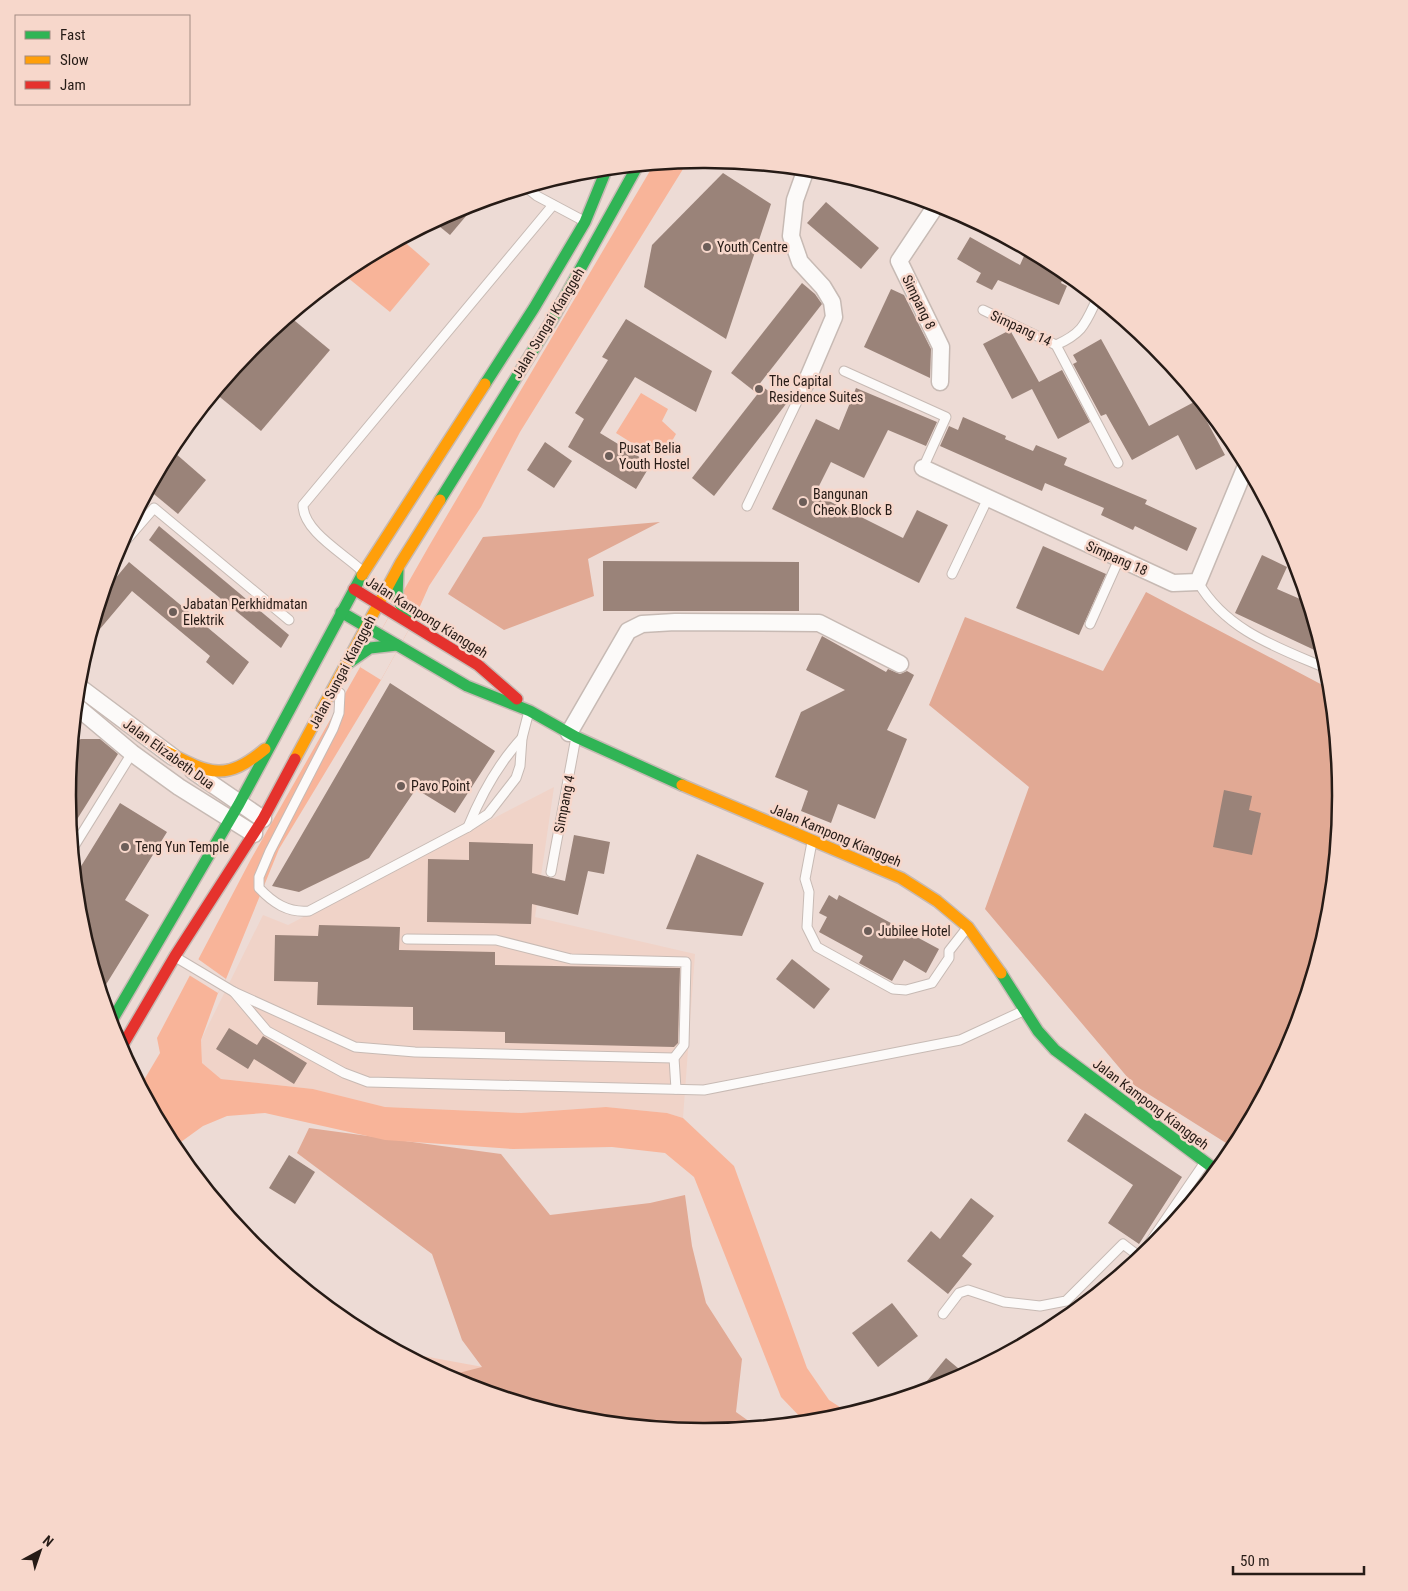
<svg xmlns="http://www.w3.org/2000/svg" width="1408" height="1591" viewBox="0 0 1408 1591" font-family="'Roboto Condensed',sans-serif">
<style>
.built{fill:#f0d3c8}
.green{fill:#f3cbbc}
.forest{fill:#e1a994}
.water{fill:#f8b499}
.pier{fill:#eddbd5}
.building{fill:#9a8379}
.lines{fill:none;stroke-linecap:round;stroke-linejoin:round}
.lane-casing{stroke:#c7bab4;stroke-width:11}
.street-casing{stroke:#c7bab4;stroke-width:19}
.fast-casing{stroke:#c7bab4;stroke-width:14}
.slow-casing{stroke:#c7bab4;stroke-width:14}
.jam-casing{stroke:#c7bab4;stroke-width:14}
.lane{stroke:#fcfaf9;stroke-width:9}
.street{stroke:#fcfaf9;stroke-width:16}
.fast{stroke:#30b455;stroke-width:11}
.slow{stroke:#ff9f0a;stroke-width:11}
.jam{stroke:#e5322d;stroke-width:11}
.poi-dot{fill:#6c5e59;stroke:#f7d7cb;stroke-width:2}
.labels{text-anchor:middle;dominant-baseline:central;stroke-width:5;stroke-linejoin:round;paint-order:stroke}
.poi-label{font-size:14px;fill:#261b16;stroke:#f7d7cb;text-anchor:start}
.street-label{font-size:14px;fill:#261b16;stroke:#f7d7cb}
.rim{fill:none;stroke:#261b16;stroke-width:2.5}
</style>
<rect width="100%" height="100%" fill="#eddbd5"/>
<!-- built -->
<path class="built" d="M 554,787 L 535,917 L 695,954 L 683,1118 L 667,1113 L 606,1107 L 521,1113 L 385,1107 L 313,1089 L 221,1079 L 202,1063 L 201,1040 L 263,915 L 288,925 Z"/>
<!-- green -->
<path class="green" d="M 401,1352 L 483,1367 L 460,1383 Z"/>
<!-- forest -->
<g class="forest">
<path d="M 660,522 L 588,559 L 594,596 L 504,630 L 448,594 L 483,537 Z"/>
<path d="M 1146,592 L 1330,689 L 1340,795 L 1328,920 L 1292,1039 L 1234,1148 L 1134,1085 L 985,909 L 1029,787 L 929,705 L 965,617 L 1103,671 Z"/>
<path d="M 309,1128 L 501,1154 L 550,1215 L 650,1203 L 685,1195 L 692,1246 L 706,1303 L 742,1359 L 736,1412 L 757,1427 L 704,1432 L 580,1420 L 460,1383 L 447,1376 L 482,1367 L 462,1340 L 432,1254 L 297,1153 Z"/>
</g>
<!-- water -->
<g class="water">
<path d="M 688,161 L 520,432 L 481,507 L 429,586 L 413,622 L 381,680 L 279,849 L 226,979 L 218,993 L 201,1040 L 202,1063 L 221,1079 L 313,1089 L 385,1107 L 521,1113 L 606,1107 L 667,1113 L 683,1118 L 734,1166 L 807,1368 L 829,1400 L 849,1413 L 828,1420 L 805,1422 L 781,1397 L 694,1177 L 665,1153 L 612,1147 L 513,1149 L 385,1140 L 265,1113 L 227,1116 L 203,1126 L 174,1147 L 141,1085 L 160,1053 L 157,1038 L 251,859 L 429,546 L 654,164 Z"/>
<path d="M 401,239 L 430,264 L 390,312 L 342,273 Z"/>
<path d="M 641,393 L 668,409 L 662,421 L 676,434 L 667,450 L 643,450 L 616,433 Z"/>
</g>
<!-- pier -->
<g class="pier">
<path d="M 394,608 L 413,622 L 381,680 L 360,667 Z"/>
<path d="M 198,959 L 226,979 L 218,993 L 189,975 Z"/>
</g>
<!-- building -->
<g class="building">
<path d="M 723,173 L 771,204 L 726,339 L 644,287 L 652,245 Z"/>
<path d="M 826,202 L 879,248 L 861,269 L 807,223 Z"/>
<path d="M 477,203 L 450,235 L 434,222 L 461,207 Z"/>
<path d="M 970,237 L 1020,265 L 1024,256 L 1049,266 L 1051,263 L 1058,266 L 1065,273 L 1061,283 L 1067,286 L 1059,305 L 998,280 L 992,290 L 976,282 L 981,273 L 957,259 Z"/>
<path d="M 802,283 L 815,294 L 822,304 L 754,391 L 731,373 Z"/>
<path d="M 891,289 L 904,295 L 931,349 L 930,378 L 864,347 Z"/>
<path d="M 289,316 L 330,350 L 261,431 L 215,393 L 254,345 Z"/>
<path d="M 626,319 L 712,371 L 696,412 L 635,377 L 600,433 L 651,464 L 636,489 L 568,447 L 584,419 L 575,413 L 608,360 L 602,357 Z"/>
<path d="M 1010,330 L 1039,382 L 1062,370 L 1090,422 L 1058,439 L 1032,389 L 1012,399 L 983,344 Z"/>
<path d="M 1101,339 L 1149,426 L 1196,401 L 1225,455 L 1196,470 L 1178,435 L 1132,460 L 1106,414 L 1101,416 L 1073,364 L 1077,362 L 1073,355 Z"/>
<path d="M 763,387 L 786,404 L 714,496 L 692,478 Z"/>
<path d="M 856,388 L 937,422 L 926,446 L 888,430 L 864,478 L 831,462 L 815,494 L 903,538 L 917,510 L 948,525 L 919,583 L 772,509 L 816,419 L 839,430 Z"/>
<path d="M 963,417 L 1006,436 L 1005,439 L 1033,451 L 1036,445 L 1067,458 L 1064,465 L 1147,500 L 1145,504 L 1197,528 L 1187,551 L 1135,526 L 1133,530 L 1101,515 L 1104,508 L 1045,483 L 1042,491 L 940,446 L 949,426 L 958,430 Z"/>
<path d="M 545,442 L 572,461 L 554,488 L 527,470 Z"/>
<path d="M 175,453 L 206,480 L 178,514 L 149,490 L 159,472 Z"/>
<path d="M 159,526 L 289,635 L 281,648 L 149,540 Z"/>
<path d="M 1043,546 L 1106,574 L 1079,635 L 1016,608 Z"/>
<path d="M 1262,555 L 1287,567 L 1277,589 L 1307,602 L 1323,654 L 1235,613 Z"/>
<path d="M 603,561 L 799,562 L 799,611 L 603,611 Z"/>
<path d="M 129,562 L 249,662 L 233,685 L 206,662 L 210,656 L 132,591 L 89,642 L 104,592 Z"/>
<path d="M 822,636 L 886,672 L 888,669 L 900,674 L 907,671 L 914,675 L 887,730 L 907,739 L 875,819 L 838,804 L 831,823 L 801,811 L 808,791 L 775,777 L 801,712 L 845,690 L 806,670 Z"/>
<path d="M 390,683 L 495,751 L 455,813 L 416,789 L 369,858 L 299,892 L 272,886 Z"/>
<path d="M 81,739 L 100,739 L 118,754 L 71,829 L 68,795 L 73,742 Z"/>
<path d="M 1224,790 L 1252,796 L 1249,810 L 1261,813 L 1252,855 L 1213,847 Z"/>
<path d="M 120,803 L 167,832 L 125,900 L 149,915 L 102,991 L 80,919 L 75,876 Z"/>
<path d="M 574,835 L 610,842 L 604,874 L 588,871 L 578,915 L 532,904 L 531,924 L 427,922 L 428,859 L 469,860 L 469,842 L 533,844 L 532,873 L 565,881 Z"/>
<path d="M 697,854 L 764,883 L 742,936 L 666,929 Z"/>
<path d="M 829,895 L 837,900 L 839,895 L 939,949 L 926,973 L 904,960 L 892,981 L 859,963 L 863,956 L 819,932 L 827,917 L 819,913 Z"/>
<path d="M 319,925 L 400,927 L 399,950 L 495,952 L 495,965 L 680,968 L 678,1043 L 674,1047 L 505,1043 L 505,1032 L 413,1030 L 413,1007 L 317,1005 L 318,982 L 274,981 L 275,935 L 318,936 Z"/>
<path d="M 792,959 L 830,989 L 814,1009 L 776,979 Z"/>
<path d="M 229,1028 L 257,1045 L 263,1036 L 307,1063 L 294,1084 L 254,1059 L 248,1069 L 216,1049 Z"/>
<path d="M 1085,1113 L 1182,1177 L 1139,1244 L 1108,1223 L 1133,1185 L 1067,1141 Z"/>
<path d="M 289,1155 L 315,1172 L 295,1204 L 269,1188 Z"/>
<path d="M 971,1198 L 994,1216 L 962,1256 L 972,1264 L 948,1294 L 907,1261 L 931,1231 L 940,1239 Z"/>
<path d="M 892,1303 L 918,1336 L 878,1367 L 852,1333 Z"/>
<path d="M 946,1358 L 965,1374 L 947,1384 L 917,1393 Z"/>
</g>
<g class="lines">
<!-- lane casing -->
<g class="lane-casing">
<g id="lane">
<path d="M 526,187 L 537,196 L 582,220"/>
<path d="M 983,310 L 1056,345 C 1083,333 1085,324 1097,299"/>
<path d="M 1056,345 L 1118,463"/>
<path d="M 844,371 L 946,417 L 923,468"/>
<path d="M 747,506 L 805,385"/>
<path d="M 116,552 L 154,508 L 289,620"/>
<path d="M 361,570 C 343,553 303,531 303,505 L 553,205"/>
<path d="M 952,574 L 988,498"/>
<path d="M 1198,582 C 1226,631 1279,648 1328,669"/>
<path d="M 1090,624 L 1119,559"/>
<path d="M 340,693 L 339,713 L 333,729 L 270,851 L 259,877 L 259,888 C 273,903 288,913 309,911 L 468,827 L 488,814 L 516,778 L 520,766 L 522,738 L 529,711"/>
<path d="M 468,827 C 481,795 498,764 522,738"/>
<path d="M 812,842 L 805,879 L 809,892 L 807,927 L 817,947 L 893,989 L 906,990 L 932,983 L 949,958 L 949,951 L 967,928"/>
<path d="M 73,848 L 132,753"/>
<path d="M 551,872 L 576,737"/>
<path d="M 407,939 L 496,940 L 571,959 L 686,962 L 684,1045 L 674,1058 L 676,1089"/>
<path d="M 177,958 L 234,992 L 355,1047 L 415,1052 L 674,1058"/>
<path d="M 234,992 L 267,1031 L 344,1073 L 368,1082 L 704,1090 L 960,1040 L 1023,1011"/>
<path d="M 943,1314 L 959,1293 L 968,1290 L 1004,1302 L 1040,1306 L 1066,1301 L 1123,1244 L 1140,1257 L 1205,1162"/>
</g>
</g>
<!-- street casing -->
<g class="street-casing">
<g id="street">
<path d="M 937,204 L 899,261 L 941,347 L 940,382"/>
<path d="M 805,385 L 834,317 L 832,302 L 823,287 L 800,262 L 791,236 L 795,200 L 806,169"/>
<path d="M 923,468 L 1173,583 L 1198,582 L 1246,466"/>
<path d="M 78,686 L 173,757"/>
<path d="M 76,706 L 132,753 L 179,787 L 254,834"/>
<path d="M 569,733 L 628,631 L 642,624 L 675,622 L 819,623 L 900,664"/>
<path d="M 193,771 L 263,819"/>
</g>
</g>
<!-- fast casing -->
<g class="fast-casing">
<g id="fast">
<path d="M 485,384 L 534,308 L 585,222 L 607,168"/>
<path d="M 440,500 L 552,320 L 638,165"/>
<path d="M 398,570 L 397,598 L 411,623"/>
<path d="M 341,612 L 467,686 L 530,711 L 576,737 L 682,785"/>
<path d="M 347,664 L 370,648 L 397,645"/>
<path d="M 1001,973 L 1038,1031 L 1055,1050 L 1216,1170"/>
<path d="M 111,1022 L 239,804 L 362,575"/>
</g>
</g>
<!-- slow casing -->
<g class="slow-casing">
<g id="slow">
<path d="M 362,575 L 485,384"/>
<path d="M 165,751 C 209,773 224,783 265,749"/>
<path d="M 295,759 L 400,564 L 440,500"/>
<path d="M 682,785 L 901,878 L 937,901 L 968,927 L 1001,973"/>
</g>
</g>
<!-- jam casing -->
<g class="jam-casing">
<g id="jam">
<path d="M 354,589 L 478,665 L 517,699"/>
<path d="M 121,1048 L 175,956 L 263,819 L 295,759"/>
</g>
</g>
<!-- lane -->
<use href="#lane" class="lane"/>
<!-- street -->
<use href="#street" class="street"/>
<!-- fast -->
<use href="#fast" class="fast"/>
<!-- slow -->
<use href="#slow" class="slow"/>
<!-- jam -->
<use href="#jam" class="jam"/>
</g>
<!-- markers -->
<g class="poi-dot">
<circle cx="707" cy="247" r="5"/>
<circle cx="759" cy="389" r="5"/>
<circle cx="609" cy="456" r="5"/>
<circle cx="803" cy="502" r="5"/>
<circle cx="173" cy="612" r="5"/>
<circle cx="401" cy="786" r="5"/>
<circle cx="125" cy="847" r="5"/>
<circle cx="868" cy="931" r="5"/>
</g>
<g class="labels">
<!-- poi labels -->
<g class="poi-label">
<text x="717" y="247">Youth Centre</text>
<text x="769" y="381">The Capital<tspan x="769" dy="16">Residence Suites</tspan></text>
<text x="619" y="448">Pusat Belia<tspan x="619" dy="16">Youth Hostel</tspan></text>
<text x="813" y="494">Bangunan<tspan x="813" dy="16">Cheok Block B</tspan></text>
<text x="183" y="604">Jabatan Perkhidmatan<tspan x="183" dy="16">Elektrik</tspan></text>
<text x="411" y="786">Pavo Point</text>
<text x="135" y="847">Teng Yun Temple</text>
<text x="878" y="931">Jubilee Hotel</text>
</g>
<!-- street labels -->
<g class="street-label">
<text transform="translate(919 302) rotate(64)">Simpang 8</text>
<text transform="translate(548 323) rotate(-59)">Jalan Sungai Kianggeh</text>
<text transform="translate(1021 328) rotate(25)">Simpang 14</text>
<text transform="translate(1117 558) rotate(24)">Simpang 18</text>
<text transform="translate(427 617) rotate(32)">Jalan Kampong Kianggeh</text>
<text transform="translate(342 672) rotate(-62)">Jalan Sungai Kianggeh</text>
<text transform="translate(169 754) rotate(36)">Jalan Elizabeth Dua</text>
<text transform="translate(564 804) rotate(-79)">Simpang 4</text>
<text transform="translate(836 835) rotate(23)">Jalan Kampong Kianggeh</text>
<text transform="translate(1151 1104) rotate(37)">Jalan Kampong Kianggeh</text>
</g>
</g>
<!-- crop -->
<path d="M0 0H1408V1591H0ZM703 168H705A627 627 0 0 1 1332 795V796A627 627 0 0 1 705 1423H703A627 627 0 0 1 76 796V795A627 627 0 0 1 703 168Z" fill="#f7d7cb" fill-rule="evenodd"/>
<path class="rim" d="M703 168H705A627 627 0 0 1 1332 795V796A627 627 0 0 1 705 1423H703A627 627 0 0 1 76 796V795A627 627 0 0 1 703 168Z"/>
<!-- legend -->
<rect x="15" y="15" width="175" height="90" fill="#f7d7cb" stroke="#a38c83"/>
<rect x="25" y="31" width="25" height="8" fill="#30b455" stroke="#a38c83"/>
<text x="60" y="40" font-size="15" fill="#261b16">Fast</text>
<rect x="25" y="56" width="25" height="8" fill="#ff9f0a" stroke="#a38c83"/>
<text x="60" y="65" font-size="15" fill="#261b16">Slow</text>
<rect x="25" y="81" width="25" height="8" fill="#e5322d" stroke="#a38c83"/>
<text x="60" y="90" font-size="15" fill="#261b16">Jam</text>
<!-- north arrow -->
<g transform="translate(40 1551) rotate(40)" stroke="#f7d7cb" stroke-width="4" paint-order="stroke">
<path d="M0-4L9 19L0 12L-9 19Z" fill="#261b16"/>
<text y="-8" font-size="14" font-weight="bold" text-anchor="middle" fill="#261b16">N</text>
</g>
<!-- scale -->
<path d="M1233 1566v8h131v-8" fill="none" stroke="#261b16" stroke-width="2.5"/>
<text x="1240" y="1566" font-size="15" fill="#261b16" stroke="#f7d7cb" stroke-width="4" paint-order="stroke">50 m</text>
</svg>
